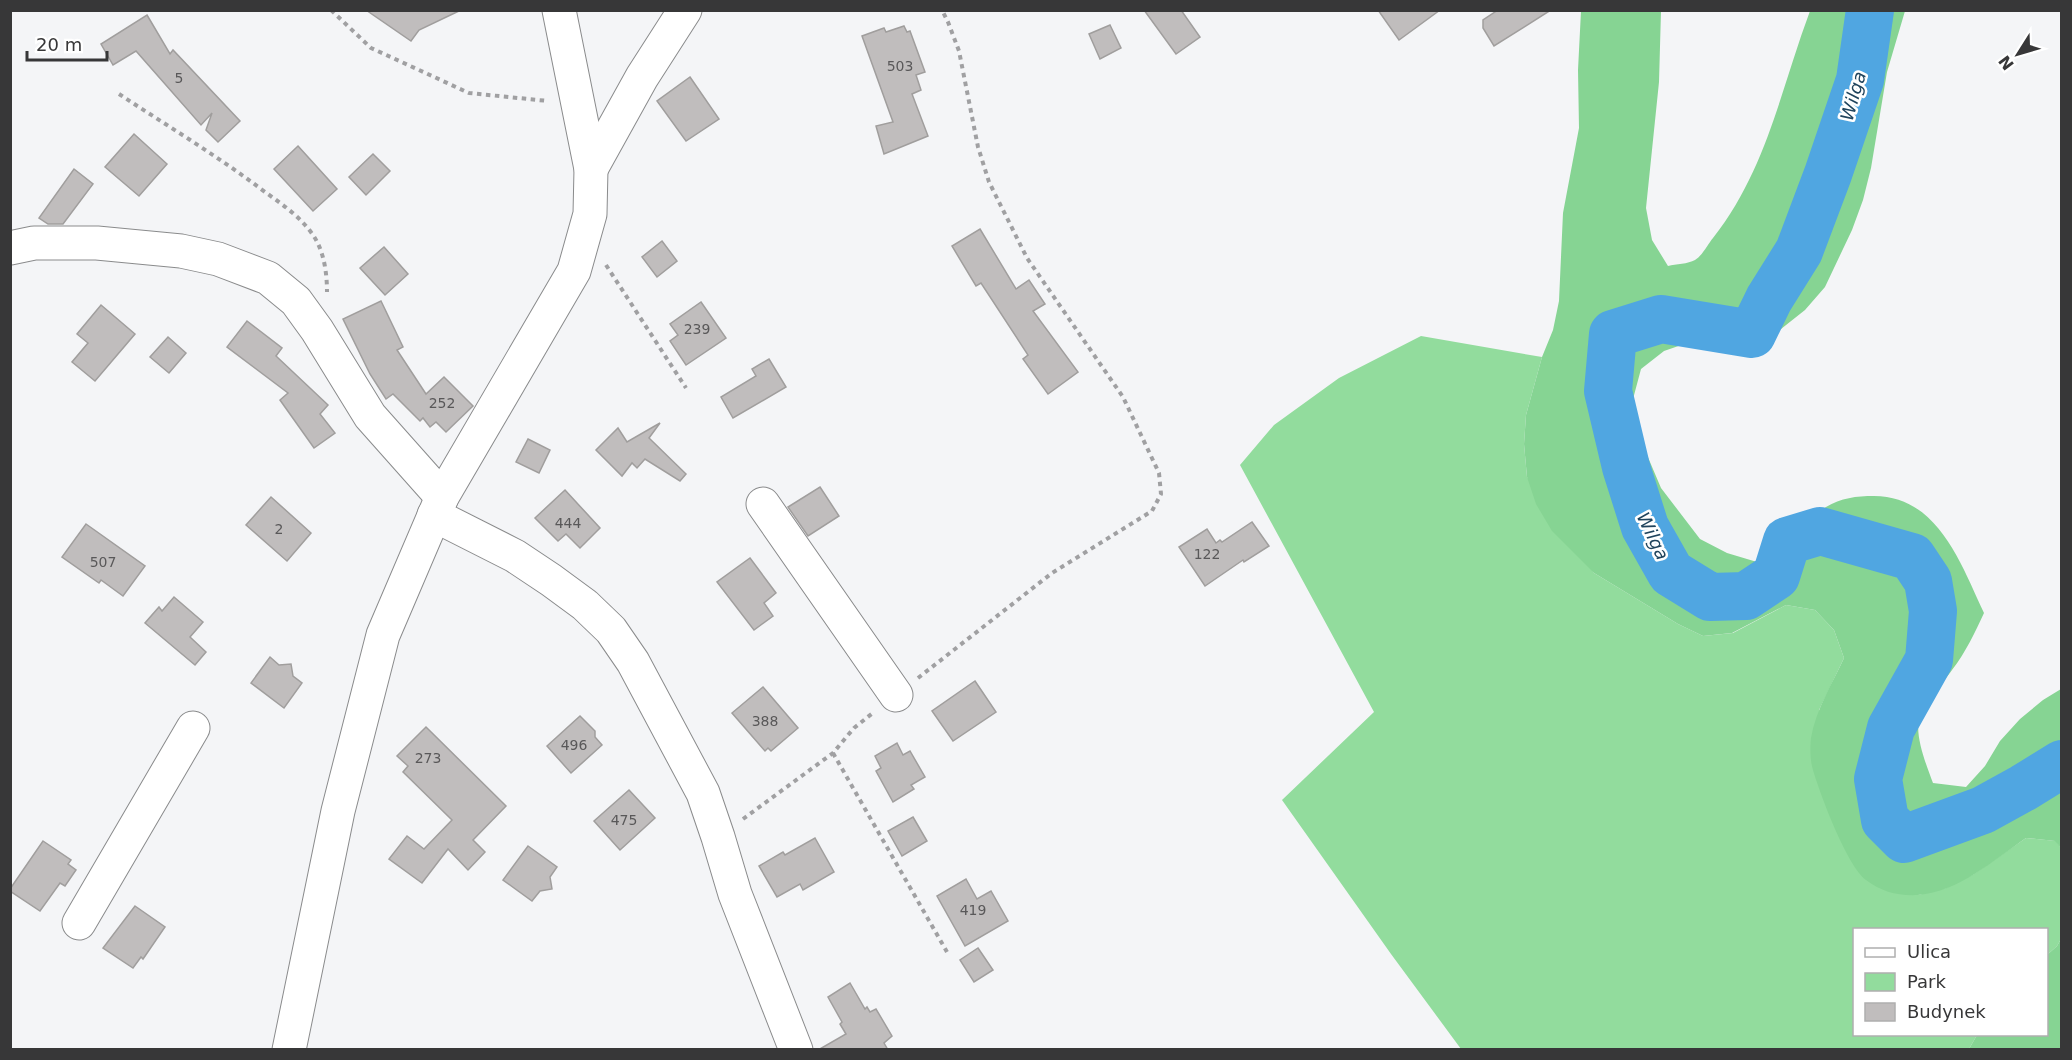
<svg xmlns="http://www.w3.org/2000/svg" width="2072" height="1060" viewBox="0 0 2072 1060" font-family="'DejaVu Sans',sans-serif">
<style>
.green{fill:#92dc9d}
.forest{fill:#86d493}
.lines{fill:none;stroke-linecap:round;stroke-linejoin:round}
.river{stroke:#50a6e1;stroke-width:48}
.building{fill:#c0bdbd;stroke:#a09e9d;stroke-width:1.5}
.minor-casing{stroke:#8a8b8c;stroke-width:35}
.path{stroke:#a0a0a2;stroke-width:4;stroke-dasharray:4.5 4.5;stroke-linecap:butt}
.minor{stroke:#fff;stroke-width:33}
.labels{text-anchor:middle;dominant-baseline:central;stroke-width:5;stroke-linejoin:round;paint-order:stroke}
.number-label{font-size:14px;fill:#595859}
.water-label{font-size:18px;font-style:italic;fill:#20445d;stroke:#fff}
</style>
<rect width="100%" height="100%" fill="#f4f5f7"/>
<!-- green -->
<path class="green" d="M 1421,336 L 1542,357 L 1526,415 L 1524,444 L 1527,477 L 1594,573 L 1678,624 L 1703,636 L 1733,633 L 1786,605 L 1815,610 L 1834,630 L 1844,658 L 1819,710 L 1918,895 L 1946,888 L 1974,874 L 2026,838 L 2056,841 L 2061,848 L 2061,939 L 2057,946 L 2047,955 L 2046,930 L 1854,930 L 1854,1034 L 1977,1035 L 1969,1049 L 1461,1049 L 1391,954 L 1282,800 L 1374,712 L 1240,465 L 1274,425 L 1339,378 Z"/>
<!-- forest -->
<g class="forest">
<path d="M 1581,11 L 1661,11 L 1659,82 L 1646,208 L 1652,240 L 1668,266 C 1676,264 1688,264 1695,260 C 1702,256 1708,244 1713,238 C 1767,169 1780,91 1810,11 L 1905,11 L 1887,72 L 1871,168 L 1863,200 L 1852,230 L 1825,287 L 1805,310 L 1781,329 L 1751,341 L 1722,335 L 1693,341 L 1664,351 L 1641,369 L 1633,399 L 1636,429 L 1661,488 L 1700,539 L 1727,553 L 1757,562 C 1766,556 1777,551 1785,544 C 1798,533 1810,516 1826,507 C 1841,498 1856,496 1874,496 C 1938,496 1961,564 1984,613 C 1975,632 1966,652 1952,670 C 1942,684 1923,701 1919,720 C 1915,737 1927,767 1933,783 L 1966,787 L 1985,766 L 2000,741 L 2020,719 L 2043,700 L 2061,689 L 2061,848 L 2055,841 L 2026,838 C 1994,860 1958,892 1918,895 C 1898,896 1882,892 1866,880 C 1847,866 1820,794 1813,770 C 1810,761 1810,747 1811,738 C 1816,709 1832,684 1844,658 L 1834,630 L 1815,610 L 1786,605 L 1732,633 L 1703,636 L 1678,624 L 1594,573 L 1552,531 L 1536,504 L 1527,477 L 1524,444 L 1526,415 L 1542,357 L 1553,330 L 1559,301 L 1563,213 L 1579,128 L 1578,70 Z"/>
<path d="M 2061,939 L 2061,1049 L 1969,1049 L 1977,1035 L 2046,1034 L 2047,955 L 2057,946 Z"/>
</g>
<g class="lines">
<!-- river -->
<path class="river" d="M 1870,10 L 1860,80 L 1828,174 L 1799,251 L 1769,299 L 1752,334 L 1661,319 L 1613,334 L 1608,391 L 1626,467 L 1645,527 L 1671,573 L 1710,597 L 1746,596 L 1776,576 L 1787,541 L 1820,531 L 1912,557 L 1928,581 L 1933,611 L 1929,660 L 1891,728 L 1878,779 L 1885,820 L 1904,839 L 1983,810 L 2023,788 L 2062,764"/>
</g>
<!-- building -->
<g class="building">
<path d="M 366,10 L 461,10 L 419,30 L 411,41 Z"/>
<path d="M 1144,10 L 1181,10 L 1200,37 L 1176,54 Z"/>
<path d="M 1378,10 L 1440,10 L 1399,40 Z"/>
<path d="M 1498,10 L 1551,10 L 1494,46 L 1483,28 L 1483,20 Z"/>
<path d="M 147,15 L 170,54 L 173,50 L 240,121 L 218,142 L 206,130 L 212,113 L 201,125 L 136,51 L 113,65 L 101,44 Z"/>
<path d="M 1110,25 L 1121,48 L 1100,59 L 1089,34 Z"/>
<path d="M 904,26 L 907,32 L 910,31 L 925,72 L 916,75 L 921,90 L 912,94 L 928,136 L 884,154 L 876,126 L 893,122 L 862,36 L 884,28 L 886,32 Z"/>
<path d="M 690,77 L 719,119 L 686,141 L 657,101 Z"/>
<path d="M 134,134 L 167,164 L 139,196 L 105,167 Z"/>
<path d="M 298,146 L 337,189 L 313,211 L 274,169 Z"/>
<path d="M 373,154 L 390,171 L 366,195 L 349,177 Z"/>
<path d="M 74,169 L 93,184 L 63,224 L 48,224 L 39,218 Z"/>
<path d="M 980,229 L 1016,289 L 1029,280 L 1045,304 L 1033,311 L 1078,372 L 1048,394 L 1023,359 L 1028,355 L 981,283 L 976,286 L 952,246 Z"/>
<path d="M 662,241 L 677,261 L 657,277 L 642,257 Z"/>
<path d="M 384,247 L 408,274 L 385,295 L 360,268 Z"/>
<path d="M 381,301 L 403,347 L 397,350 L 426,394 L 444,377 L 473,406 L 446,432 L 436,422 L 430,427 L 423,418 L 420,421 L 393,394 L 386,399 L 370,374 L 343,319 Z"/>
<path d="M 701,302 L 726,338 L 686,365 L 670,341 L 678,335 L 670,324 Z"/>
<path d="M 101,305 L 135,334 L 95,381 L 72,362 L 88,343 L 77,334 Z"/>
<path d="M 247,321 L 282,348 L 276,356 L 328,405 L 320,414 L 335,433 L 314,448 L 280,400 L 288,393 L 227,347 Z"/>
<path d="M 168,337 L 186,353 L 169,373 L 150,357 Z"/>
<path d="M 769,359 L 786,387 L 733,418 L 721,397 L 756,376 L 752,369 Z"/>
<path d="M 660,423 L 649,438 L 686,474 L 680,481 L 645,459 L 637,468 L 632,463 L 622,476 L 596,450 L 618,428 L 627,442 Z"/>
<path d="M 528,439 L 550,450 L 539,473 L 516,462 Z"/>
<path d="M 820,487 L 839,516 L 808,536 L 788,507 Z"/>
<path d="M 565,490 L 600,528 L 580,548 L 566,534 L 558,541 L 535,518 Z"/>
<path d="M 271,497 L 311,533 L 287,561 L 246,525 Z"/>
<path d="M 1252,522 L 1269,546 L 1244,562 L 1243,560 L 1205,586 L 1179,547 L 1207,529 L 1216,543 L 1220,540 L 1222,542 Z"/>
<path d="M 86,524 L 145,566 L 123,596 L 101,580 L 99,583 L 62,557 Z"/>
<path d="M 750,558 L 776,593 L 764,603 L 773,616 L 754,630 L 717,582 Z"/>
<path d="M 174,597 L 203,622 L 190,637 L 206,652 L 195,665 L 145,623 L 159,607 L 162,611 Z"/>
<path d="M 270,657 L 279,665 L 291,664 L 293,676 L 302,683 L 284,708 L 251,683 Z"/>
<path d="M 975,681 L 996,712 L 953,741 L 932,711 Z"/>
<path d="M 763,687 L 798,728 L 771,751 L 768,748 L 765,751 L 732,713 Z"/>
<path d="M 580,716 L 595,731 L 595,737 L 602,745 L 571,773 L 547,746 Z"/>
<path d="M 426,727 L 506,806 L 473,840 L 485,852 L 468,870 L 448,849 L 422,883 L 389,859 L 407,836 L 424,849 L 452,820 L 403,772 L 408,766 L 397,756 Z"/>
<path d="M 897,743 L 903,755 L 910,751 L 925,777 L 911,785 L 914,789 L 893,802 L 876,771 L 881,768 L 875,756 Z"/>
<path d="M 629,790 L 655,818 L 620,850 L 594,821 Z"/>
<path d="M 913,817 L 927,841 L 902,856 L 888,831 Z"/>
<path d="M 815,838 L 834,872 L 803,890 L 800,884 L 777,897 L 759,866 L 783,852 L 785,855 Z"/>
<path d="M 43,841 L 71,860 L 68,864 L 76,870 L 65,886 L 60,883 L 40,911 L 10,891 L 10,889 Z"/>
<path d="M 528,846 L 557,867 L 550,877 L 552,889 L 540,891 L 532,901 L 503,880 Z"/>
<path d="M 966,879 L 977,899 L 991,891 L 1008,921 L 965,946 L 937,896 Z"/>
<path d="M 135,906 L 165,927 L 143,959 L 141,957 L 133,968 L 103,948 Z"/>
<path d="M 978,948 L 993,970 L 974,982 L 960,960 Z"/>
<path d="M 850,983 L 865,1009 L 867,1007 L 870,1012 L 876,1009 L 892,1036 L 884,1043 L 888,1050 L 818,1050 L 846,1034 L 840,1024 L 842,1022 L 828,997 Z"/>
</g>
<g class="lines">
<!-- minor casing -->
<g class="minor-casing">
<g id="minor">
<path d="M 591,169 L 642,77 L 685,10"/>
<path d="M 10,248 L 34,243 L 97,243 L 181,251 L 218,259 L 268,278 L 296,301 L 317,330 L 370,416 L 442,497"/>
<path d="M 763,504 L 896,695"/>
<path d="M 434,515 L 515,556 L 551,580 L 585,605 L 611,630 L 633,662 L 703,793 L 718,837 L 735,894 L 796,1050"/>
<path d="M 79,923 L 193,728"/>
<path d="M 289,1050 L 338,811 L 383,635 L 442,497 L 574,271 L 590,214 L 591,169 L 559,10"/>
</g>
</g>
<!-- path -->
<g class="path">
<path d="M 331,10 L 371,48 L 469,93 L 548,101"/>
<path d="M 119,94 C 166,125 216,155 261,189 C 280,203 299,215 313,235 C 324,251 327,273 327,292"/>
<path d="M 606,265 L 686,388"/>
<path d="M 918,678 L 1052,573 L 1152,511 L 1161,494 L 1159,473 L 1123,397 L 1027,258 L 989,182 L 978,147 L 959,51 L 948,22 L 942,10"/>
<path d="M 833,753 L 947,952"/>
<path d="M 743,819 L 833,753 L 854,728 L 874,712"/>
</g>
<!-- minor -->
<use href="#minor" class="minor"/>
</g>
<g class="labels">
<!-- number labels -->
<g class="number-label">
<text x="900" y="66">503</text>
<text x="179" y="78">5</text>
<text x="697" y="329">239</text>
<text x="442" y="403">252</text>
<text x="568" y="523">444</text>
<text x="279" y="529">2</text>
<text x="1207" y="554">122</text>
<text x="103" y="562">507</text>
<text x="765" y="721">388</text>
<text x="574" y="745">496</text>
<text x="428" y="758">273</text>
<text x="624" y="820">475</text>
<text x="973" y="910">419</text>
</g>
<!-- water labels -->
<g class="water-label">
<text transform="translate(1853 96) rotate(-74)">Wilga</text>
<text transform="translate(1653 536) rotate(64)">Wilga</text>
</g>
</g>
<!-- border -->
<rect width="2072" height="1060" fill="none" stroke="#373738" stroke-width="24"/>
<!-- legend -->
<rect x="1853" y="928" width="195" height="108" fill="#ffffff" stroke="#afafaf" stroke-width="1.5"/>
<rect x="1865" y="948" width="30" height="9" fill="#ffffff" stroke="#afafaf" stroke-width="1.5"/>
<text x="1907" y="958" font-size="18" fill="#373738">Ulica</text>
<rect x="1865" y="973" width="30" height="18" fill="#92dc9d" stroke="#afafaf" stroke-width="1.5"/>
<text x="1907" y="988" font-size="18" fill="#373738">Park</text>
<rect x="1865" y="1003" width="30" height="18" fill="#c0bdbd" stroke="#afafaf" stroke-width="1.5"/>
<text x="1907" y="1018" font-size="18" fill="#373738">Budynek</text>
<!-- north arrow -->
<g transform="translate(2018 54) rotate(233)" stroke="#ffffff" stroke-width="4.5" paint-order="stroke">
<path d="M0-4.5L10 22L0 15L-10 22Z" fill="#373738"/>
<text y="-9" font-size="16" font-weight="bold" text-anchor="middle" fill="#373738">N</text>
</g>
<!-- scale -->
<path d="M27 51v9h80v-9" fill="none" stroke="#373738" stroke-width="3"/>
<text x="36" y="51" font-size="18" fill="#373738" stroke="#ffffff" stroke-width="4.5" paint-order="stroke">20 m</text>
</svg>
